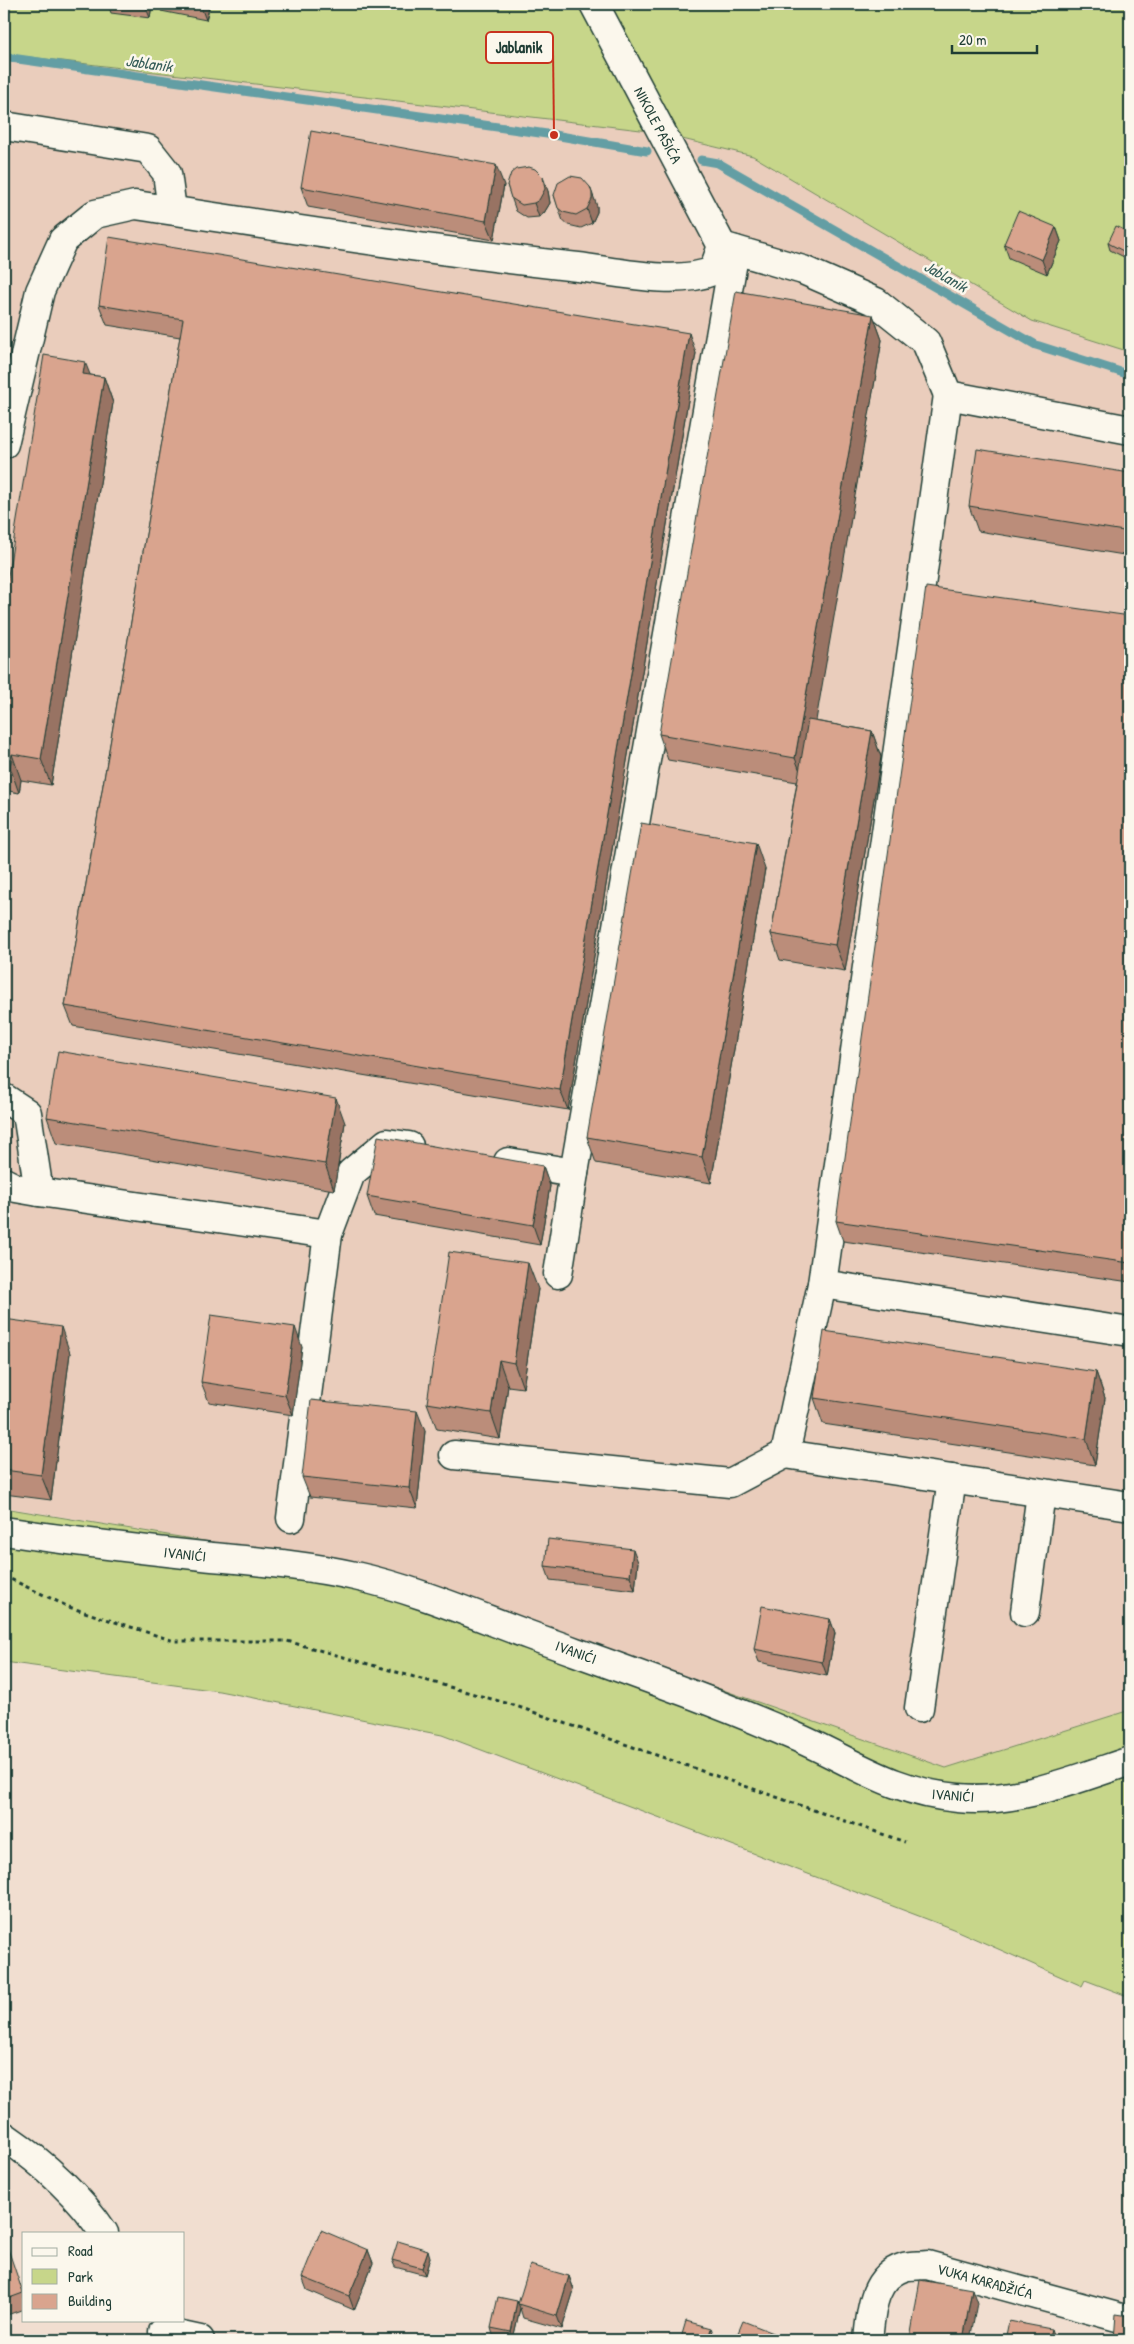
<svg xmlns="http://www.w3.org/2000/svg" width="1134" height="2344" viewBox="0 0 1134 2344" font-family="'Patrick Hand',sans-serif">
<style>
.built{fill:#eacdbc}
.green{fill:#c7d68a;stroke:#738a5f}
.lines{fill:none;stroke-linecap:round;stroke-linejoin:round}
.stream{stroke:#639ea4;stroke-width:9}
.minor-casing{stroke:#1f3d34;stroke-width:31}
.path{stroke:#1f3d34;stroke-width:3;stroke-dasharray:4 4;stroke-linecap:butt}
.minor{stroke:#fbf7ec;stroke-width:28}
.wall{fill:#bb8d7a;stroke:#1f3d34}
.shaded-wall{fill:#987363;stroke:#1f3d34}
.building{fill:#d9a48e;stroke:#1f3d34}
.labels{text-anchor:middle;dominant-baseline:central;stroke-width:5;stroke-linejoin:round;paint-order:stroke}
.street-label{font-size:15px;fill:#1f3d34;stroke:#fbf7ec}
.water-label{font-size:16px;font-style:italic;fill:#365d59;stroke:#fbf7ec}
.leader{fill:none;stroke:#c8321e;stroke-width:2}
.callout-dot{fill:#c8321e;stroke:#fbf7ec;stroke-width:2}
.callout{fill:#fbf7ec;stroke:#c8321e;stroke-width:2}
.callout-label{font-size:16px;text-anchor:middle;font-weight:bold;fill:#1f3d34}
</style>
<rect width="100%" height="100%" fill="#f1ded0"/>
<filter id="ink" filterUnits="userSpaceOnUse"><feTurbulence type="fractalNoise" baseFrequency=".02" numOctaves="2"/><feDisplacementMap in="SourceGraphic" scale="10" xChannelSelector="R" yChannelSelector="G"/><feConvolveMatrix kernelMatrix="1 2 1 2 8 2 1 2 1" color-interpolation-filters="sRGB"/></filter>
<g filter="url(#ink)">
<!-- built -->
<path class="built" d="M 4,54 L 649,131 L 753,156 L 1032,321 L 1130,352 L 1130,1710 L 946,1768 L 380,1570 L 4,1507 Z"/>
<!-- green -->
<g class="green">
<path d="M 4,4 L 1130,4 L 1130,352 L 1032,321 L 753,156 L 649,131 L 4,54 Z"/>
<path d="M 4,1508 L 380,1570 L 946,1768 L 1130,1710 L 1130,1997 L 1085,1980 L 1082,1986 L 953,1929 L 442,1735 L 219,1691 L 4,1662 Z"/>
</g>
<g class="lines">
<!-- stream -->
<g class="stream">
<path d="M 4,57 L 554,135 L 647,151"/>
<path d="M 701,160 L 718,163 L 1036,345 L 1130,375"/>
</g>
<!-- minor casing -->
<g class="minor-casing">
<g id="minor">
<path d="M 594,4 L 722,246"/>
<path d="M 4,126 L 148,149 L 167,173 L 172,210"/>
<path d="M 722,246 L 803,270 L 876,302 L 926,342 L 948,395 L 1130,430"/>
<path d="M 948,395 L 822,1284 L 1130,1332"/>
<path d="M 4,444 L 40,291 L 63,240 L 95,214 L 135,205 C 282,227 430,251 578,267 C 618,272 676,286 713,271 L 722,246"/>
<path d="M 4,1098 L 27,1113 L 39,1192"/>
<path d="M 508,1162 L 574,1173 L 558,1274"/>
<path d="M 574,1173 L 735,250"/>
<path d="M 4,1182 L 16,1188 L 39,1192 L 328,1234"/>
<path d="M 785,1454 L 1130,1506"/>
<path d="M 454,1455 L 730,1483 L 785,1454 L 822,1284"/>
<path d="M 291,1518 L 328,1234 L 351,1173 L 387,1143 L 409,1146"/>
<path d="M 4,1531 C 70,1541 136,1549 203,1556 C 253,1561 306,1565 355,1576 C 414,1589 472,1614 529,1635 C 617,1667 707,1698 794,1736 C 852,1761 891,1792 958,1798 C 1016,1804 1076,1779 1130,1761"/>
<path d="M 1025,1612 L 1041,1493"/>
<path d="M 919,1708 L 952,1479"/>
<path d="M 4,2136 C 42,2162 78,2194 104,2233"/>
<path d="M 163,2332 L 200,2340"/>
<path d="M 868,2340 C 871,2313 872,2277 904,2267 C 911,2265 920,2266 927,2265 L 1121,2318"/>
</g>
</g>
<!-- path -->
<path class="path" d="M 4,1576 L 69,1607 L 174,1641 L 287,1641 L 513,1705 L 905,1842"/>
<!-- minor -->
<use href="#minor" class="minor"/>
</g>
<!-- wall -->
<g class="wall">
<path d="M 108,4 L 152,4 L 150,18 L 111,13 Z"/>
<path d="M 159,4 L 210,4 L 206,20 L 161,11 Z"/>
<path d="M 504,185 L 494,240 L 308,207 L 301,187 Z"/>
<path d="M 507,185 L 548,191 L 550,203 L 544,213 L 539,217 L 527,218 L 516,211 Z"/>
<path d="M 554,195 L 597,206 L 597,212 L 592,223 L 581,228 L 568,225 L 563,221 Z"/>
<path d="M 1056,227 L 1061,241 L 1047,274 L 1009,258 L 1004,244 Z"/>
<path d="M 1130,233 L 1130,260 L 1110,250 L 1108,243 Z"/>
<path d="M 99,305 L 696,353 L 568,1110 L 73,1026 L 65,1006 L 180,337 L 107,325 Z"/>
<path d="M 873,315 L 882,340 L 815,721 L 872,731 L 881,757 L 845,971 L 780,960 L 771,934 L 797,782 L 668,760 L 659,734 Z"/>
<path d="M 90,375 L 104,377 L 113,403 L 51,785 L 21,780 L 19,793 L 4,790 L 4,600 Z"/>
<path d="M 1130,473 L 1130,556 L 978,531 L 969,506 Z"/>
<path d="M 1130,616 L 1130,1282 L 843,1241 L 836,1221 Z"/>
<path d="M 765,869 L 711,1183 L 596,1163 L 587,1137 Z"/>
<path d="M 47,1117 L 345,1123 L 334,1190 L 56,1143 Z"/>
<path d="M 543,1166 L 550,1186 L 540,1245 L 374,1216 L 367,1196 Z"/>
<path d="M 538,1289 L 523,1388 L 508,1386 L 500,1439 L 437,1429 L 427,1403 Z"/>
<path d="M 4,1319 L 70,1353 L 51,1500 L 4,1494 Z"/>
<path d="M 302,1347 L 293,1415 L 209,1402 L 201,1382 Z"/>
<path d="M 1096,1372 L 1105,1398 L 1095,1465 L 823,1424 L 814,1398 Z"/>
<path d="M 425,1431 L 417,1508 L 310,1497 L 302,1477 Z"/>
<path d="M 638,1562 L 635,1590 L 550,1580 L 545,1566 Z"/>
<path d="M 830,1619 L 835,1633 L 827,1676 L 759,1662 L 754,1649 Z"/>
<path d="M 4,2250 L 24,2294 L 24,2309 L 4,2316 Z"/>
<path d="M 368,2250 L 373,2263 L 354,2310 L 307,2290 L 302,2277 Z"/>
<path d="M 430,2257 L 425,2275 L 395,2267 L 392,2260 Z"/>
<path d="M 569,2276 L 574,2290 L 562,2329 L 523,2318 L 520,2308 L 513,2339 L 493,2335 L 491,2328 L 517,2301 L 518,2304 Z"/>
</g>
<!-- shaded-wall -->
<g class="shaded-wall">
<path d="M 145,4 L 152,4 L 150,18 L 145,5 Z"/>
<path d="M 202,4 L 210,4 L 206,20 L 201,7 Z"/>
<path d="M 4,147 L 6,154 L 4,173 Z"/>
<path d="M 496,165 L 504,185 L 494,240 L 486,221 Z"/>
<path d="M 543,177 L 548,191 L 550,203 L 544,213 L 539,217 L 534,203 Z"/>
<path d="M 590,187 L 597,206 L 597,212 L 592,223 L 587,209 Z"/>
<path d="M 1056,227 L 1061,241 L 1047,274 L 1042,260 Z"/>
<path d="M 873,315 L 882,340 L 805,784 L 795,758 Z"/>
<path d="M 689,333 L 696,353 L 568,1110 L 560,1090 Z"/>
<path d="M 85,362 L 95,387 L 83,374 Z"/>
<path d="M 104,377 L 113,403 L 51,785 L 41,759 Z"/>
<path d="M 872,731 L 881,757 L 845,971 L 835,945 Z"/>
<path d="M 12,754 L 21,780 L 19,793 L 10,767 Z"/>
<path d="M 756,843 L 765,869 L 711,1183 L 702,1157 Z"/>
<path d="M 336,1098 L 345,1123 L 334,1190 L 325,1164 Z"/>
<path d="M 543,1166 L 550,1186 L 540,1245 L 533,1225 Z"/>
<path d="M 528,1263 L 538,1289 L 523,1388 L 514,1363 Z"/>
<path d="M 61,1327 L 70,1353 L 51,1500 L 41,1475 Z"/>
<path d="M 295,1327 L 302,1347 L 293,1415 L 285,1395 Z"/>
<path d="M 499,1360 L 508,1386 L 500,1439 L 491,1413 Z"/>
<path d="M 1096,1372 L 1105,1398 L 1095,1465 L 1086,1439 Z"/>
<path d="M 417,1411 L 425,1431 L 417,1508 L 409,1488 Z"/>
<path d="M 633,1549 L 638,1562 L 635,1590 L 630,1576 Z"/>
<path d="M 830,1619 L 835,1633 L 827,1676 L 822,1662 Z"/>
<path d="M 368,2250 L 373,2263 L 354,2310 L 349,2296 Z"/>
<path d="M 428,2250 L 430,2257 L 425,2275 L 422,2268 Z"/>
<path d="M 569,2276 L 574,2290 L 562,2329 L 557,2316 Z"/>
<path d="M 972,2289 L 977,2303 L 970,2340 L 963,2340 Z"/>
<path d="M 517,2301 L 520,2308 L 513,2339 L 511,2332 Z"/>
<path d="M 711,2328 L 714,2335 L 712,2340 L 708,2340 Z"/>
<path d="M 1051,2329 L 1055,2340 L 1048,2340 Z"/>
</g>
<!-- building -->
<g class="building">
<path d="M 188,4 L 202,4 L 201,7 Z"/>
<path d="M 311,131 L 496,165 L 486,221 L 301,187 Z"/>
<path d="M 529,167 L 535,169 L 543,177 L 545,189 L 539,200 L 534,203 L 522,205 L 511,198 L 507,185 L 511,173 L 516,169 Z"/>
<path d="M 570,176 L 582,178 L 590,187 L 592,193 L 592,199 L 587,209 L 576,215 L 563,212 L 558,208 L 554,195 L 558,183 Z"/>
<path d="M 1018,211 L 1056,227 L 1042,260 L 1004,244 Z"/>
<path d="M 1116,226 L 1130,233 L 1130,251 L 1129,254 L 1108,243 Z"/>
<path d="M 109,237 L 689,333 L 560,1090 L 65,1006 L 183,319 L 99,305 Z"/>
<path d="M 736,291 L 873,315 L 795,758 L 659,734 Z"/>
<path d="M 44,355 L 85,362 L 83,374 L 104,377 L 41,759 L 12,754 L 10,767 L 4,766 L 4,600 Z"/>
<path d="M 977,449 L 1130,473 L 1130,532 L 969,506 Z"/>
<path d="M 926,587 L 1130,616 L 1130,1263 L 836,1221 Z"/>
<path d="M 808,720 L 872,731 L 835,945 L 771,934 Z"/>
<path d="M 641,823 L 756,843 L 702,1157 L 587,1137 Z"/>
<path d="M 58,1051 L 336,1098 L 325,1164 L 47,1117 Z"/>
<path d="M 378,1136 L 543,1166 L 533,1225 L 367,1196 Z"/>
<path d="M 449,1252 L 528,1263 L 514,1363 L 499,1360 L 491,1413 L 427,1403 Z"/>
<path d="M 211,1315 L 295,1327 L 285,1395 L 201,1382 Z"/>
<path d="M 4,1319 L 61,1327 L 41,1475 L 4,1470 Z"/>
<path d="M 824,1331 L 1096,1372 L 1086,1439 L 814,1398 Z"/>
<path d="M 311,1400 L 417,1411 L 409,1488 L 302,1477 Z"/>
<path d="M 548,1539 L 633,1549 L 630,1576 L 545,1566 Z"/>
<path d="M 762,1606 L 830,1619 L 822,1662 L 754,1649 Z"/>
<path d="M 321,2230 L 368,2250 L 349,2296 L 302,2277 Z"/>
<path d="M 398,2241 L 428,2250 L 422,2268 L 392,2260 Z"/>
<path d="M 8,2249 L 23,2293 L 4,2300 L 4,2250 Z"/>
<path d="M 530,2265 L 569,2276 L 557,2316 L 518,2304 Z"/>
<path d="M 920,2280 L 972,2289 L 963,2340 L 917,2340 L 910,2339 Z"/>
<path d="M 498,2297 L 517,2301 L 511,2332 L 491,2328 Z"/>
<path d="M 1116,2314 L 1130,2316 L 1130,2340 L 1114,2340 Z"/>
<path d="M 686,2321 L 711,2328 L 708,2340 L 688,2340 L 681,2338 Z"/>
<path d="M 743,2321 L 781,2336 L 780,2340 L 735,2340 Z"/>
<path d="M 1009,2321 L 1051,2329 L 1048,2340 L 1005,2340 Z"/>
<path d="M 505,2338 L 512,2340 L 504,2340 Z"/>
</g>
</g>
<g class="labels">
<!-- street labels -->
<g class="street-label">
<text transform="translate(658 125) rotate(62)">NIKOLE PAŠIĆA</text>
<text transform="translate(185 1554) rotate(6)">IVANIĆI</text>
<text transform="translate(576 1652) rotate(20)">IVANIĆI</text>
<text transform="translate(953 1795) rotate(4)">IVANIĆI</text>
<text transform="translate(985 2281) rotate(15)">VUKA KARADŽIĆA</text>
</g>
<!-- water labels -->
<g class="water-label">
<text transform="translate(149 63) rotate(8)">Jablanik</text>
<text transform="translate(946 276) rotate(30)">Jablanik</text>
</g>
</g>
<!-- callouts -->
<path class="leader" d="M554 135L553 47"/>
<circle class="callout-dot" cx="554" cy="135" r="5"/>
<rect class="callout" x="486" y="32" width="67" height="31" rx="5"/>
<g class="callout-label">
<text x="519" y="53">Jablanik</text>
</g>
<!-- margin -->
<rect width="1134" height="2344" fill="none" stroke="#fbf7ec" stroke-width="20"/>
<rect x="10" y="10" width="1114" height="2324" fill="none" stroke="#1f3d34" stroke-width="2" filter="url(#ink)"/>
<!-- legend -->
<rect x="22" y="2232" width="162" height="90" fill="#fbf7ec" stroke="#a3ada2"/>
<rect x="32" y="2248" width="25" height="8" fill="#fbf7ec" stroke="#a3ada2"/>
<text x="68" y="2256" font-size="15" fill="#1f3d34">Road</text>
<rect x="32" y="2269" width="25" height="15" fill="#c7d68a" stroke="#a3ada2"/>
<text x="68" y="2282" font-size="15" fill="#1f3d34">Park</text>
<rect x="32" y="2294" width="25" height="15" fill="#d9a48e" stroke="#a3ada2"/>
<text x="68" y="2306" font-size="15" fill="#1f3d34">Building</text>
<!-- scale -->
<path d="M952 45v8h85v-8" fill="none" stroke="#1f3d34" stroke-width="2.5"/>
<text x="959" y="45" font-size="15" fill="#1f3d34" stroke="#fbf7ec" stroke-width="4" paint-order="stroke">20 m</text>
</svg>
